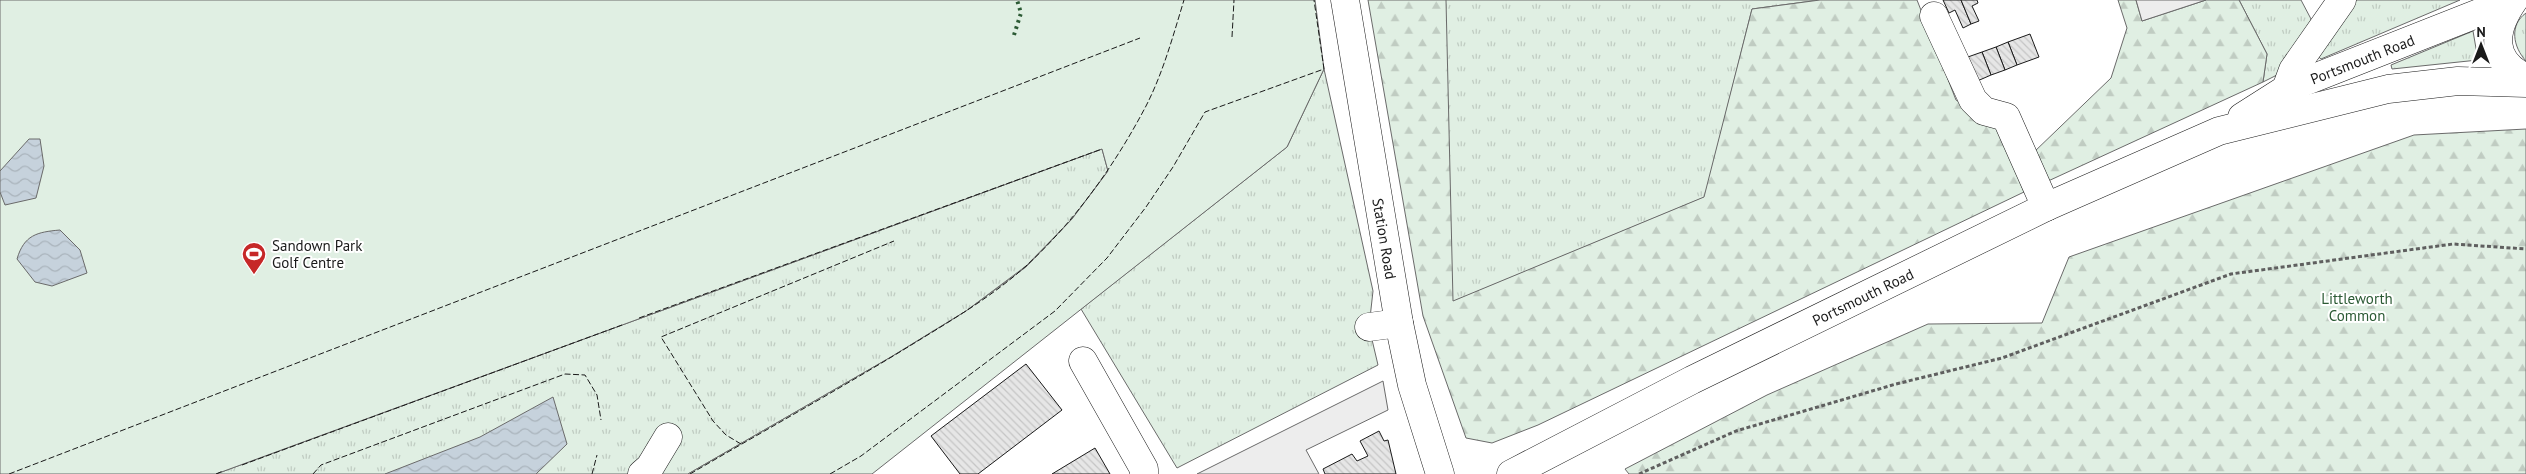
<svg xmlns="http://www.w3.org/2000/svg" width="2526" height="474" viewBox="0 0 2526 474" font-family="'PT Sans',sans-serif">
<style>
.grass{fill:url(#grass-tufts);stroke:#6a6a6a}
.forest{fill:url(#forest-firs);stroke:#6a6a6a}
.garden{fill:#e0efe3;stroke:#6a6a6a}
.parking{fill:#ededed;stroke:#6a6a6a}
.water{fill:url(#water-waves);stroke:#6a6a6a}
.building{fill:url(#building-back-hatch);stroke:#1a1a1a}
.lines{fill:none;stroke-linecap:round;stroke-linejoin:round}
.minor-casing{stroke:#1a1a1a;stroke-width:29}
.major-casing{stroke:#1a1a1a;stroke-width:29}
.highway-casing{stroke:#1a1a1a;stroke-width:29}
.path{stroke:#5f5f5f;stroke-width:3;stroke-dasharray:4 2.5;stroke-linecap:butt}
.minor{stroke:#fff;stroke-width:28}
.major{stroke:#fff;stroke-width:28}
.highway{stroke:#fff;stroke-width:28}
.hedge{stroke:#2b5a34;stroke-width:4;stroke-dasharray:2.5 4;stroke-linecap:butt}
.fence{stroke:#1a1a1a;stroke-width:1;stroke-dasharray:6 2.5;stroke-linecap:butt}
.labels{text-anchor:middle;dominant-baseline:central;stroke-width:4;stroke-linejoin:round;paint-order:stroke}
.street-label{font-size:15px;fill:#1a1a1a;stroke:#fff}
.poi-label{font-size:15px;fill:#1a1a1a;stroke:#fff;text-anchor:start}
.park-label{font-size:15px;fill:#2b5a34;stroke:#fff}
</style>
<defs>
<pattern id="grass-tufts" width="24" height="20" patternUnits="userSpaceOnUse" patternTransform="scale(1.25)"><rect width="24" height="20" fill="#e0efe3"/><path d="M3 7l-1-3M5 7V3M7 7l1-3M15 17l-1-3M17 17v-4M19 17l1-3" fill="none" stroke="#c0ccc2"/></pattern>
<pattern id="forest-firs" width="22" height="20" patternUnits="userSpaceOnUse" patternTransform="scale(1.25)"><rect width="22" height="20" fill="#e0efe3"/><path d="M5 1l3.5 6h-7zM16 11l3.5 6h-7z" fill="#c0ccc2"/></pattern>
<pattern id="water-waves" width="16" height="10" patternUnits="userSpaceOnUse" patternTransform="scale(1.25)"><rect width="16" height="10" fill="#c6d2dc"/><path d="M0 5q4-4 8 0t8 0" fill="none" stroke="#aab4bc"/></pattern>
<pattern id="building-back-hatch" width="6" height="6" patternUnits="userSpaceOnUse" patternTransform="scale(1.25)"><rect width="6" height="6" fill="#e6e6e6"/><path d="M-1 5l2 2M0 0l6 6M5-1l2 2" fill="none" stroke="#c5c5c5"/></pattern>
</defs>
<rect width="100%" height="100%" fill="#fff"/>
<!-- grass -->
<g class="grass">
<path d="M 1401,0 L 1820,0 L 1752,9 L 1705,197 L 1452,302 Z"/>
<path d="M 2239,0 L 2301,0 L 2311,19 L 2309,30 L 2277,75 L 2263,82 L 2267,54 Z"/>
<path d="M 2356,0 L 2460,0 L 2321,59 L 2315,54 Z"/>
<path d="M 2526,13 L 2526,61 C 2513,47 2509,25 2526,13 Z"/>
<path d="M 2473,31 L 2478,60 L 2392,69 L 2391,65 Z"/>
<path d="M 1324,69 L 1373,291 L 1369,327 L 1378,365 L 1177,468 L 1081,309 L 1287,147 Z"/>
<path d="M 1102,149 L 1108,171 L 1072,219 L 1026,266 L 966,311 L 891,357 L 688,474 L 216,474 Z"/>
</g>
<!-- forest -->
<g class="forest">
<path d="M 1368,0 L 1446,0 L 1453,301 L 1704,197 L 1752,9 L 1820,0 L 1917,0 L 1956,100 L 1999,128 L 2024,192 L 1538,425 L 1492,443 L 1466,438 L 1423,316 Z"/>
<path d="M 2118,0 L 2136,0 L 2142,21 L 2206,0 L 2239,0 L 2267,54 L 2263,82 L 2046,182 L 2033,153 L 2111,78 L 2127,28 Z"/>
<path d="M 2526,129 L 2526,474 L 1629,474 L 1625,469 L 1767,395 L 1928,324 L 2042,323 L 2069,257 L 2414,135 Z"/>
</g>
<!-- garden -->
<path class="garden" d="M 0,0 L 1315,0 L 1324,69 L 1287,147 L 872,474 L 688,474 L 891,357 L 966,311 L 1026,267 L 1072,219 L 1108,171 L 1102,149 L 216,474 L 0,474 Z"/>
<!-- parking -->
<g class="parking">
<path d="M 2136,0 L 2206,0 L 2142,21 Z"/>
<path d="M 1383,381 L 1388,410 L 1306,450 L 1319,474 L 1197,474 Z"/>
</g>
<!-- water -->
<g class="water">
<path d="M 29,139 L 40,139 L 44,166 L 36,198 L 5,205 L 0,192 L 0,171 Z"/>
<path d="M 60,230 L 80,250 L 87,273 L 52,286 L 35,282 L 17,259 C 24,235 37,232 60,230 Z"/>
<path d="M 553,397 L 567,444 L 536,474 L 385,474 L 480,437 Z"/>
</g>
<!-- building -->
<g class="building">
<path d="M 1943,0 L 1961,0 L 1971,24 L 1963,28 L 1955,10 L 1949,13 Z"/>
<path d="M 1961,0 L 1977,0 L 1978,3 L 1972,6 L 1979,21 L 1971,24 Z"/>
<path d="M 2030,34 L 2039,57 L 2017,65 L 2008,42 Z"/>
<path d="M 2008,42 L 2017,65 L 2005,70 L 1996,47 Z"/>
<path d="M 1996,47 L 2005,70 L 1991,75 L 1982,52 Z"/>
<path d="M 1982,52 L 1991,75 L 1975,82 L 1965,58 Z"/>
<path d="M 1026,364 L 1062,410 L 978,474 L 960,474 L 931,436 Z"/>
<path d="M 1379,431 L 1384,441 L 1388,440 L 1396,474 L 1325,474 L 1323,469 L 1352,454 L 1357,461 L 1368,456 L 1360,441 Z"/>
<path d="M 1095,448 L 1110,474 L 1052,474 Z"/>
</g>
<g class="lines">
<!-- minor casing -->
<g class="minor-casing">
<g id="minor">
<path d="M 1934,16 L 1973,100 L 1984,111 L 2006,117 L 2046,207"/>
<path d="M 2286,89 L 2293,70 L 2342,0"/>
<path d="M 1369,327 L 1399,323"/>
<path d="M 1083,361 L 1144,469 L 1144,474"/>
<path d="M 642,474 L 650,467 L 668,437"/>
</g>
</g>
<!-- major casing -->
<g class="major-casing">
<g id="major">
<path id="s1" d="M 1345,0 L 1399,323 L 1412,385 L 1440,474"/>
<path id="s2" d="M 2242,117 L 2286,89 L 2512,0"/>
<path id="s3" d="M 1511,474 L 1692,380 L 2046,207 L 2219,131 L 2388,89 L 2458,81 L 2526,83"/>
</g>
</g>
<!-- highway casing -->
<g class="highway-casing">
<path id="highway" d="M 2514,0 C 2493,30 2489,60 2526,78"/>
</g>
<!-- path -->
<path class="path" d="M 1639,474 L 1736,431 L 1896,384 L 2002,358 L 2231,274 L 2453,244 L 2526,249"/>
<!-- minor -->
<use href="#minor" class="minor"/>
<!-- major -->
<use href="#major" class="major"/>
<!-- highway -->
<use href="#highway" class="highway"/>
<!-- hedge -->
<path class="hedge" d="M 1014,35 L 1021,13 L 1017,0"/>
<!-- fence -->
<g class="fence">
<path d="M 1232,37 L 1234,0"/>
<path d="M 639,318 L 1102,149"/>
<path d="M 741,444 L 726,435 L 713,421 L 661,337 L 894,241"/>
<path d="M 242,465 L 622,325"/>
<path d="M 9,474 L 1140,38"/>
<path d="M 216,474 L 223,471"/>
<path d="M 313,474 L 321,465 L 565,374 L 585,375 L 597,395 L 601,420"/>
<path d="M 592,474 L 597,455"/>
<path d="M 690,474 C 767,429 845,386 921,339 C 957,317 995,294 1026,266 C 1075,221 1115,165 1146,106 C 1163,73 1173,36 1184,0"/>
<path d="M 830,474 L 861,456 L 1055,311 L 1107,258 L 1146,207 L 1173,167 L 1205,112 L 1324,69 L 1314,0"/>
</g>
</g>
<!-- icons -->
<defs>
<g id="stadium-pin" transform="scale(1.25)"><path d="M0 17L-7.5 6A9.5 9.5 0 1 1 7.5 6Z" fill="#c62828" stroke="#fff"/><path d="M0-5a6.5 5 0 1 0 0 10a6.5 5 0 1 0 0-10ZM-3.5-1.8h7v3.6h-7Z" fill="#fff"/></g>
</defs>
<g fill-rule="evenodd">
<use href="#stadium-pin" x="254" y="254"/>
</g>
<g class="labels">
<!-- street labels -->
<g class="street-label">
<text stroke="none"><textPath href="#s2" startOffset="134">Portsmouth Road</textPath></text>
<text stroke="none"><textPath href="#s1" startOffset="242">Station Road</textPath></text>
<text stroke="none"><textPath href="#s3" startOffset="394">Portsmouth Road</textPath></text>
</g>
<!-- poi labels -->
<g class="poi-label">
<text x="272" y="245">Sandown Park<tspan x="272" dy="17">Golf Centre</tspan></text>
</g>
<!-- park labels -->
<g class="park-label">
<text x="2357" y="298">Littleworth<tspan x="2357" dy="17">Common</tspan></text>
</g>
</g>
<!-- north arrow -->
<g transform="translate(2481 45)" stroke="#ffffff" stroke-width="4" paint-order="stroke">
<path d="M0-4L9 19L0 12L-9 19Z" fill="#1a1a1a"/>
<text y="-8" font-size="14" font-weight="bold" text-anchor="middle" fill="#1a1a1a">N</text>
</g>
</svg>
